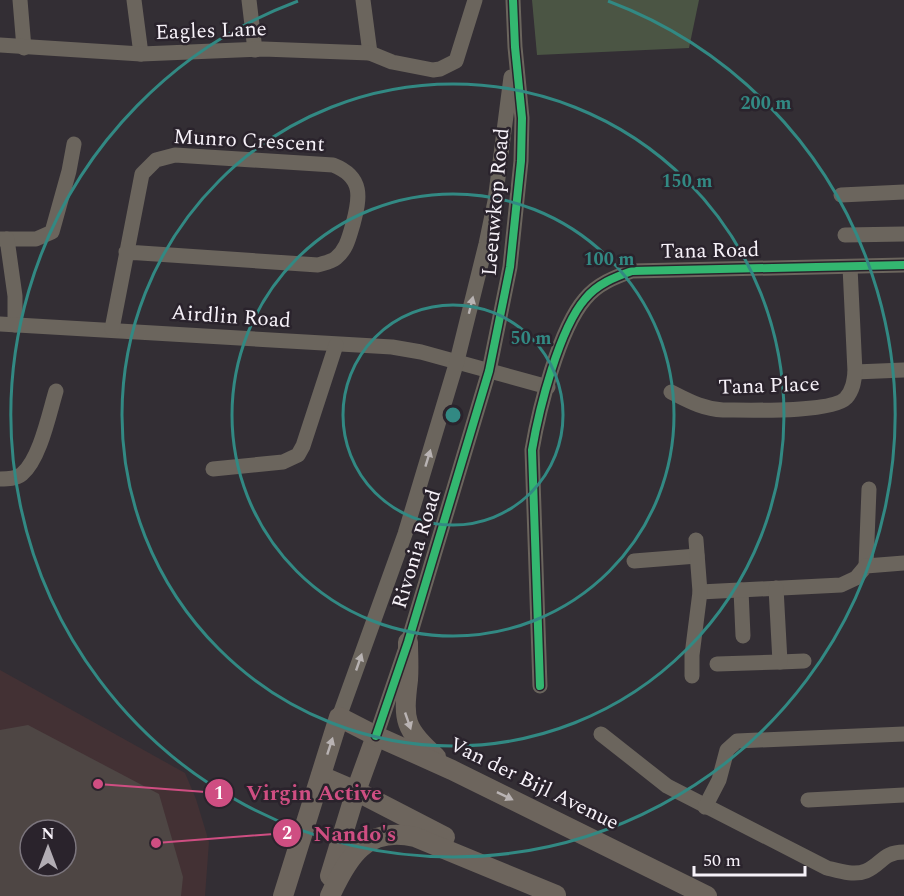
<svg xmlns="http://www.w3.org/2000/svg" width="904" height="896" viewBox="0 0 904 896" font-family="Spectral,serif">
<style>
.commercial{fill:#433134;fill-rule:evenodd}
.green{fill:#4b5544}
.building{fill:#4e4644;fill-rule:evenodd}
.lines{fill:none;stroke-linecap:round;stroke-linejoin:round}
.minor{stroke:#6b655d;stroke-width:15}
.major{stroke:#6d655d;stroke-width:20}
.cycleway-casing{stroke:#2a232c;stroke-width:11}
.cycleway{stroke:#33b770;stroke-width:8}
.oneway{fill:#b8b3b3}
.oneway2{fill:#b9b3b3}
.ring{fill:none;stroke:#328983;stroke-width:3}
.labels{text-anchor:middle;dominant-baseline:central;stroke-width:5;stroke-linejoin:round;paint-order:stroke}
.street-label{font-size:21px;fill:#f7f2f9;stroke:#2a232c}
.centre{fill:#328983;stroke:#2a232c;stroke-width:3}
.ring-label{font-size:18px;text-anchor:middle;font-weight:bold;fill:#328983;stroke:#2a232c;stroke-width:5;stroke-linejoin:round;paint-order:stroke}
.leader{fill:none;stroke:#cf4e82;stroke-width:2}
.callout-dot{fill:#cf4e82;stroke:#2a232c;stroke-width:2}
.mark-label{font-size:18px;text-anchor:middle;font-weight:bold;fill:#fff}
.callout-label{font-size:22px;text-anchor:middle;font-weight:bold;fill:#cf4e82;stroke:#2a232c;stroke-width:5;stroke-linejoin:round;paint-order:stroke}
</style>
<rect width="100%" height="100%" fill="#332e34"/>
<!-- commercial -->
<path class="commercial" d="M 0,670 L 185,773 L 196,799 L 209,842 L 205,896 L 0,896 ZM 30,830 L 66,830 L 66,866 L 30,866 Z"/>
<!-- green -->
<path class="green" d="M 532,0 L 699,0 L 689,48 L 537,55 Z"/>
<!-- building -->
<path class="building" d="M 28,725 L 159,794 L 183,877 L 181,896 L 0,896 L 0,730 ZM 30,830 L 66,830 L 66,866 L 30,866 Z"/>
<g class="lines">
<!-- minor -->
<g class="minor">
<path d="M 20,0 L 24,48"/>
<path d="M 134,0 L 141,54"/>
<path d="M 249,0 L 255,50"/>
<path d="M 363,0 L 370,53"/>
<path d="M 0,45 L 141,54 L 263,49 L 370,53 L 392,62 L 433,70 L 440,69 L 456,61 L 475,0"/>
<path d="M 841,195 L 904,192"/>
<path d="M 845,235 L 904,234"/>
<path d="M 0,239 L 36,239 L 52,232 L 69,171 L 74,144"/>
<path d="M 7,239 L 15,296 L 15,325"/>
<path d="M 0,324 L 392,347 L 421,352 L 548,387"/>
<path d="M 112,329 L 142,174 L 156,160 L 175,155 L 333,165 C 364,177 360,198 353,224 C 349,237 347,249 336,258 C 331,262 324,263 318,265 L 126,252"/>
<path d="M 855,372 L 904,370"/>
<path d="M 671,392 C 689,401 703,409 723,410 C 747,410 832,413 846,398 C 853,390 854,381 855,372 L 850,267"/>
<path d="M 213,469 L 283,462 L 298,455 L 303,446 L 336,345"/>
<path d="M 0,479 C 8,479 16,479 22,474 C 40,459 49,414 56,391"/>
<path d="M 634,561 L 697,556"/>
<path d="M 866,566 L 869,489"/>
<path d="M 741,590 L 743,636"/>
<path d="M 700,592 L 841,585 L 856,578 L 866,566 L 904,563"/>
<path d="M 780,662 L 804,661"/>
<path d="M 717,664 L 780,662 L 776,588"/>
<path d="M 692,676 L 692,655 L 700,592 L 696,540"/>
<path d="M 540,686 L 532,450 C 539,409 559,329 585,299 C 597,284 615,277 632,271 L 904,265"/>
<path d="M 339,717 L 405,534 L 457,361 L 486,244 L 495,201 L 511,77"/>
<path d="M 601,734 L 667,786 L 827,868 C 839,871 854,876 866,871 C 882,864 883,852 904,852"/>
<path d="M 376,736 L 408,642 L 489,371 L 510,267 L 521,161 L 522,118 L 515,47 L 513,0"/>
<path d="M 808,800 L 904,795"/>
<path d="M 705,807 L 719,780 L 727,750 L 737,741 L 904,734"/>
</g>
<!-- major -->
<g class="major">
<path d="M 408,642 C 408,654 409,667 408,680 C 403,720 404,729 436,757"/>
<path d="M 321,776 L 356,791 L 445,837"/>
<path d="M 330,876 L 356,791 L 376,736"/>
<path d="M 283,896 L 339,717 L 376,736 L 452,770 L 707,896"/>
<path d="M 330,896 C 348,857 366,826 415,837 L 556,895"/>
</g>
<!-- cycleway casing -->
<g class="cycleway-casing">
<g id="cycleway">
<path d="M 540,686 L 532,450 C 539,409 559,329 585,299 C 597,284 615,277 632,271 L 904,265"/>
<path d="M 376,736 L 408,642 L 489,371 L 510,267 L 521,161 L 522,118 L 515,47 L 513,0"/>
</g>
</g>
<!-- cycleway -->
<use href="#cycleway" class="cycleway"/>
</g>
<!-- one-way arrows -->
<defs><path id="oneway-solid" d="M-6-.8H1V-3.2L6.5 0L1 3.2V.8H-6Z" transform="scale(1.5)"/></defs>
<g class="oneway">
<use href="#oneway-solid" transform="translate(471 305) rotate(-76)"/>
<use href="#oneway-solid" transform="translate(428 458) rotate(-73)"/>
<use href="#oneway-solid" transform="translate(359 662) rotate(-71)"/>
</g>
<g class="oneway2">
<use href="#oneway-solid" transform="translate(408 721) rotate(71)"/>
<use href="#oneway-solid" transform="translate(330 746) rotate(-72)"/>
<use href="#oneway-solid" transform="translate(505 796) rotate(26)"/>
</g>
<!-- distance rings -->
<g class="ring">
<circle cx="453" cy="415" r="110"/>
<circle cx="453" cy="415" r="221"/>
<circle cx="453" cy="415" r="331"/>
<path d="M608 1A442 442 0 1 1 298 1"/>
</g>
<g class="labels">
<!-- street labels -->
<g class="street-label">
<text transform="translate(211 31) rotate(-2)">Eagles Lane</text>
<text transform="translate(249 141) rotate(3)">Munro Crescent</text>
<text transform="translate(496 202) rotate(-85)">Leeuwkop Road</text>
<text transform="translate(710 251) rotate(-1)">Tana Road</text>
<text transform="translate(231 317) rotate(4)">Airdlin Road</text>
<text transform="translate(769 386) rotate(-2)">Tana Place</text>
<text transform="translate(417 549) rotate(-73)">Rivonia Road</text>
<text transform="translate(534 784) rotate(26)">Van der Bijl Avenue</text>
</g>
</g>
<circle cx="453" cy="415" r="9" class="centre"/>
<g class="ring-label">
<text x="766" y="109">200 m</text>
<text x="687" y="187">150 m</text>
<text x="609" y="265">100 m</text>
<text x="531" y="344">50 m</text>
</g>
<!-- callouts -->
<path class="leader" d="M98 784L219 793M156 843L287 833"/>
<g class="callout-dot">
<circle cx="98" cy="784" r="6"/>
<circle cx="156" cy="843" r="6"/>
<circle cx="219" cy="793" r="15"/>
<circle cx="287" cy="833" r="15"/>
</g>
<g class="mark-label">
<text x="219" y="799">1</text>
<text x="287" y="839">2</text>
</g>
<g class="callout-label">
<text x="314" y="800">Virgin Active</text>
<text x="355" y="841">Nando's</text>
</g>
<!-- north arrow -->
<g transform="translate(48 848)"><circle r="28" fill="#2a232c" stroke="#7c767e" stroke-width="1.5"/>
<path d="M0-4.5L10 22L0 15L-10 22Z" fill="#b2adb4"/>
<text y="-9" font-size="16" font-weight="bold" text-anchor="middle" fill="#f7f2f9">N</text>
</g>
<!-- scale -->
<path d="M694 866v9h111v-9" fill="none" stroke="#f7f2f9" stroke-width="3"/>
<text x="703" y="866" font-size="18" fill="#f7f2f9" stroke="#2a232c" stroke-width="4.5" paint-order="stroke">50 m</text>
</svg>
